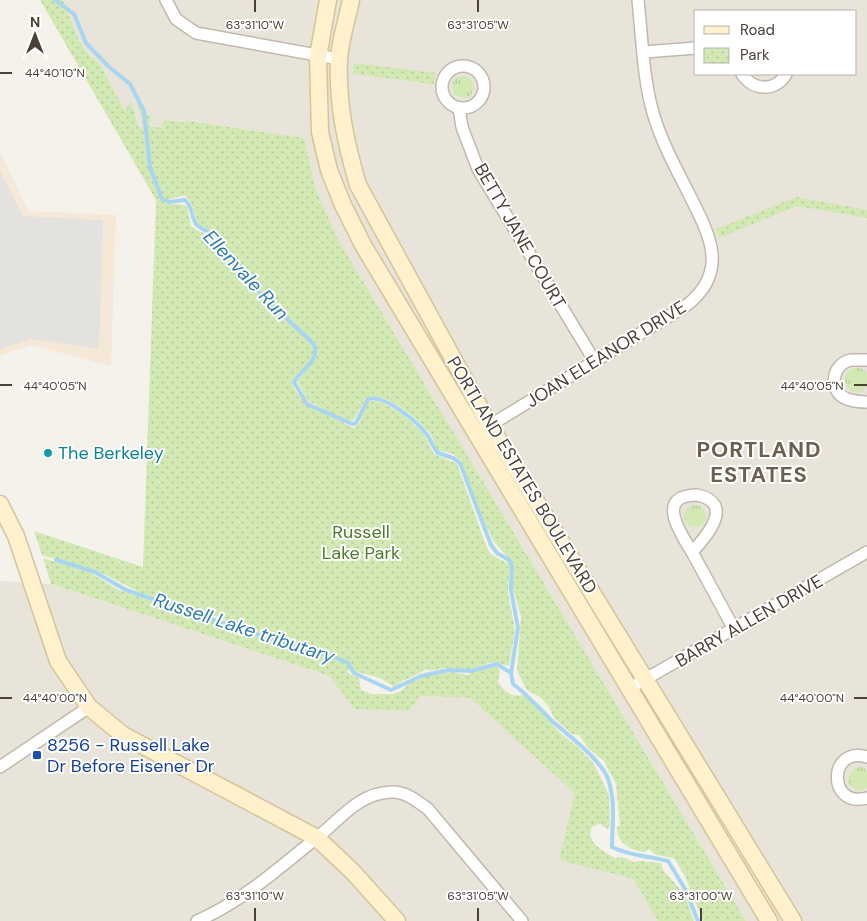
<svg xmlns="http://www.w3.org/2000/svg" width="867" height="921" viewBox="0 0 867 921" font-family="'DM Sans',sans-serif">
<style>
.residential{fill:#e9e4d9;fill-rule:evenodd}
.commercial{fill:#f6e8d7}
.grass{fill:url(#grass-tufts)}
.park{fill:url(#park-dots)}
.parking{fill:#e4e2df}
.lines{fill:none;stroke-linecap:round;stroke-linejoin:round}
.stream{stroke:#a8d5f1;stroke-width:4}
.street-casing{stroke:#c1b9ad;stroke-width:14}
.secondary-casing{stroke:#d5c49a;stroke-width:19}
.street{stroke:#fff;stroke-width:11}
.secondary{stroke:#fef1cb;stroke-width:16}
.ticks{fill:none;stroke:#4a4238;stroke-width:2}
.culture-dot{fill:#0f9aa8;stroke:#fff;stroke-width:2}
.transit-dot{fill:#1a4fb4;stroke:#fff;stroke-width:2}
.labels{text-anchor:middle;dominant-baseline:central;stroke-width:4;stroke-linejoin:round;paint-order:stroke}
.street-label{font-size:18px;fill:#4a4238;stroke:#fff}
.culture-label{font-size:18px;fill:#0d838f;stroke:#fff;text-anchor:start}
.park-label{font-size:18px;fill:#4b7c2a;stroke:#fff}
.transit-label{font-size:18px;fill:#164399;stroke:#fff;text-anchor:start}
.water-label{font-size:19px;font-style:italic;fill:#2e7baf;stroke:#fff}
.district-label{font-size:22px;font-weight:bold;letter-spacing:1px;fill:#6c604f;stroke:#fff}
.ticks-label{font-size:12px;text-anchor:middle;fill:#4a4238;stroke:#fff;stroke-width:4;stroke-linejoin:round;paint-order:stroke}
</style>
<defs>
<pattern id="grass-tufts" width="24" height="20" patternUnits="userSpaceOnUse" patternTransform="scale(1.25)"><rect width="24" height="20" fill="#d2e9b4"/><path d="M3 7l-1-3M5 7V3M7 7l1-3M15 17l-1-3M17 17v-4M19 17l1-3" fill="none" stroke="#b6c99c"/></pattern>
<pattern id="park-dots" width="8" height="8" patternUnits="userSpaceOnUse" patternTransform="scale(1.25)"><rect width="8" height="8" fill="#d2e9b4"/><path d="M2 2h.1M6 6h.1" fill="none" stroke="#b6c99c" stroke-width="1.8" stroke-linecap="round"/></pattern>
</defs>
<rect width="100%" height="100%" fill="#f5f2eb"/>
<!-- residential -->
<g class="residential">
<path d="M 63,0 L 867,0 L 867,921 L 746,921 L 339,241 L 315,187 L 304,139 L 187,121 L 187,123 L 162,128 L 150,126 L 152,115 L 145,114 L 137,93 L 136,100 L 143,125 L 143,128 L 139,129 L 131,102 L 125,111 L 100,64 L 89,55 L 79,40 ZM 696,11 L 856,11 L 856,74 L 696,74 Z"/>
<path d="M 0,581 L 51,584 L 330,676 L 354,709 L 420,696 L 470,698 L 576,793 L 559,860 L 633,879 L 658,921 L 0,921 Z"/>
</g>
<!-- commercial -->
<path class="commercial" d="M 0,152 L 28,211 L 116,215 L 111,366 L 31,345 L 0,356 Z"/>
<!-- grass -->
<g class="grass">
<circle cx="463" cy="87" r="11"/>
<circle cx="857" cy="380" r="12"/>
<circle cx="695" cy="516" r="11"/>
<path d="M 862,767 L 867,770 L 867,788 L 859,791 L 849,785 L 848,777 L 854,768 Z"/>
</g>
<!-- park -->
<g class="park">
<path d="M 40,0 L 63,0 L 79,40 L 89,55 L 100,64 L 125,111 L 131,101 L 139,129 L 143,128 L 143,125 L 136,100 L 137,92 L 145,114 L 152,115 L 150,126 L 162,128 L 164,120 L 186,123 L 187,121 L 304,138 L 315,187 L 339,241 L 746,921 L 703,921 L 685,876 L 674,858 L 656,855 L 649,849 L 645,852 C 629,851 616,841 617,827 L 620,826 L 616,784 L 604,761 L 589,749 L 579,735 L 572,734 L 554,718 L 548,705 L 538,696 L 527,690 L 517,671 L 521,617 L 512,584 L 514,564 L 494,542 L 471,494 L 462,461 L 453,454 L 437,450 C 434,445 434,440 431,435 C 420,419 385,390 366,398 L 354,420 L 348,422 L 308,401 L 297,381 L 315,360 L 316,343 L 287,319 L 259,290 L 253,276 L 239,265 L 213,230 L 200,226 C 194,216 193,202 185,195 L 164,201 C 170,207 180,201 187,207 L 191,226 L 198,231 L 207,234 L 226,252 L 238,269 L 245,274 L 259,295 L 314,345 C 315,351 309,367 304,371 C 298,375 295,375 292,382 L 295,390 L 309,407 L 321,410 L 353,428 L 359,424 L 367,402 C 381,394 417,425 425,436 C 429,442 430,448 434,454 L 457,464 L 487,548 C 495,562 505,558 510,566 L 508,592 L 515,630 L 509,666 L 493,662 L 468,670 L 445,668 L 430,671 L 426,669 C 416,677 404,678 394,687 L 380,678 L 354,671 L 350,663 L 335,656 L 256,634 L 218,617 L 141,593 L 98,571 L 42,555 L 34,531 L 143,567 L 156,200 Z"/>
<path d="M 354,63 L 436,73 L 434,84 L 353,74 Z"/>
<path d="M 796,197 L 867,210 L 867,218 L 797,206 L 719,238 L 716,229 Z"/>
<path d="M 43,558 L 91,573 L 119,590 L 185,612 L 201,620 L 214,622 L 235,631 L 345,663 L 349,666 L 348,673 L 359,678 L 361,690 L 371,694 L 393,694 L 401,691 L 408,684 L 427,676 L 453,672 L 467,675 L 482,668 L 497,667 L 500,671 L 498,681 C 502,691 513,698 523,695 L 532,701 L 560,733 L 580,749 L 594,764 L 609,795 L 610,826 L 607,829 L 600,824 L 592,827 C 585,843 604,851 615,858 L 623,857 L 633,862 L 641,861 L 661,863 L 663,870 L 685,895 L 694,921 L 658,921 L 633,879 L 559,860 L 575,793 L 470,698 L 420,696 L 409,711 L 354,709 L 330,676 L 51,584 Z"/>
</g>
<!-- parking -->
<path class="parking" d="M 0,171 L 23,216 L 103,220 L 99,349 L 32,339 L 0,349 Z"/>
<g class="lines">
<!-- stream -->
<g class="stream">
<path d="M 55,0 L 74,14 L 86,43 L 108,66 L 130,84 L 144,111 L 150,167 L 162,199 L 169,202 L 185,200 C 197,211 187,225 208,231 L 248,274 L 260,294 L 314,344 C 320,362 301,369 294,382 L 307,404 L 352,424 L 356,423 L 368,399 C 385,394 419,423 428,436 C 432,442 433,448 438,453 L 453,458 L 460,463 L 491,545 L 497,553 L 509,560 L 512,566 L 511,590 L 518,628 L 511,673 L 513,684 C 528,695 539,708 552,721 C 567,734 602,761 608,779 C 616,801 612,824 612,847 C 630,856 649,856 668,861 L 685,889 L 698,921"/>
<path d="M 56,560 L 95,572 L 126,590 L 291,646 L 336,658 L 348,663 L 354,673 L 391,690 L 421,676 L 449,670 L 471,671 L 497,664 L 511,673"/>
</g>
<!-- street casing -->
<g class="street-casing">
<g id="street">
<path d="M 166,0 L 176,19 L 196,33 L 339,59"/>
<path d="M 644,52 L 696,48"/>
<circle cx="463" cy="87" r="21"/>
<path d="M 742,74 C 753,91 776,92 786,74"/>
<path d="M 459,108 L 462,127 L 478,169 L 594,360"/>
<path d="M 867,360 C 862,360 856,360 851,360 C 831,364 828,392 847,399 C 853,401 861,402 867,402"/>
<path d="M 484,429 L 687,305 C 732,269 707,231 687,190 C 674,165 661,140 653,113 C 643,78 642,37 638,0"/>
<path d="M 697,495 C 736,503 706,537 692,552 C 681,534 654,495 697,495 Z"/>
<path d="M 692,552 L 734,629"/>
<path d="M 630,688 L 867,552"/>
<path d="M 867,757 C 828,745 827,809 867,798"/>
<path d="M 0,767 L 89,707"/>
<path d="M 197,921 C 241,902 278,869 315,839 C 339,821 358,793 391,792 C 405,791 417,801 428,809 L 522,921"/>
</g>
</g>
<!-- secondary casing -->
<g class="secondary-casing">
<g id="secondary">
<path d="M 328,0 L 318,57 L 320,132 L 329,170 L 343,205 L 363,245 L 769,921"/>
<path d="M 351,0 C 347,20 340,40 339,60 C 337,104 346,144 358,185 L 490,426 L 793,921"/>
<path d="M 0,504 L 16,536 L 58,661 L 89,707 L 123,735 L 317,838 L 353,872 L 397,921"/>
</g>
</g>
<!-- street -->
<use href="#street" class="street"/>
<!-- secondary -->
<use href="#secondary" class="secondary"/>
</g>
<!-- ticks -->
<path class="ticks" d="M 255,0 L 255,12M 478,0 L 478,12M 0,73 L 12,73M 0,385 L 12,385M 854,385 L 867,385M 0,698 L 12,698M 854,698 L 867,698M 255,908 L 255,921M 478,908 L 478,921M 701,908 L 701,921"/>
<!-- markers -->
<circle class="culture-dot" cx="48" cy="453" r="5"/>
<rect class="transit-dot" x="32" y="750" width="10" height="10" rx="2.5"/>
<g class="labels">
<!-- street labels -->
<g class="street-label">
<text transform="translate(520 236) rotate(60)">BETTY JANE COURT</text>
<text transform="translate(606 354) rotate(-32)">JOAN ELEANOR DRIVE</text>
<text transform="translate(522 475) rotate(59)">PORTLAND ESTATES BOULEVARD</text>
<text transform="translate(749 621) rotate(-30)">BARRY ALLEN DRIVE</text>
</g>
<!-- culture labels -->
<g class="culture-label">
<text x="58" y="453">The Berkeley</text>
</g>
<!-- park labels -->
<g class="park-label">
<text x="361" y="532">Russell<tspan x="361" dy="21">Lake Park</tspan></text>
</g>
<!-- transit labels -->
<g class="transit-label">
<text x="47" y="745">8256 - Russell Lake<tspan x="47" dy="21">Dr Before Eisener Dr</tspan></text>
</g>
<!-- water labels -->
<g class="water-label">
<text transform="translate(246 275) rotate(47)">Ellenvale Run</text>
<text transform="translate(244 628) rotate(18)">Russell Lake tributary</text>
</g>
<!-- district labels -->
<g class="district-label">
<text x="759" y="449">PORTLAND<tspan x="759" dy="25">ESTATES</tspan></text>
</g>
</g>
<g class="ticks-label">
<text x="255" y="29">63°31'10"W</text>
<text x="478" y="29">63°31'05"W</text>
<text x="55" y="77">44°40'10"N</text>
<text x="55" y="390">44°40'05"N</text>
<text x="812" y="390">44°40'05"N</text>
<text x="55" y="702">44°40'00"N</text>
<text x="812" y="702">44°40'00"N</text>
<text x="255" y="900">63°31'10"W</text>
<text x="478" y="900">63°31'05"W</text>
<text x="701" y="900">63°31'00"W</text>
</g>
<!-- legend -->
<rect x="694" y="10" width="162" height="65" fill="#ffffff" stroke="#b7b3af"/>
<rect x="704" y="26" width="25" height="8" fill="#fef1cb" stroke="#b7b3af"/>
<text x="740" y="35" font-size="15" fill="#4a4238">Road</text>
<rect x="704" y="48" width="25" height="15" fill="url(#park-dots)" stroke="#b7b3af"/>
<text x="740" y="60" font-size="15" fill="#4a4238">Park</text>
<!-- north arrow -->
<g transform="translate(35 35)" stroke="#ffffff" stroke-width="4" paint-order="stroke">
<path d="M0-4L9 19L0 12L-9 19Z" fill="#4a4238"/>
<text y="-8" font-size="14" font-weight="bold" text-anchor="middle" fill="#4a4238">N</text>
</g>
</svg>
